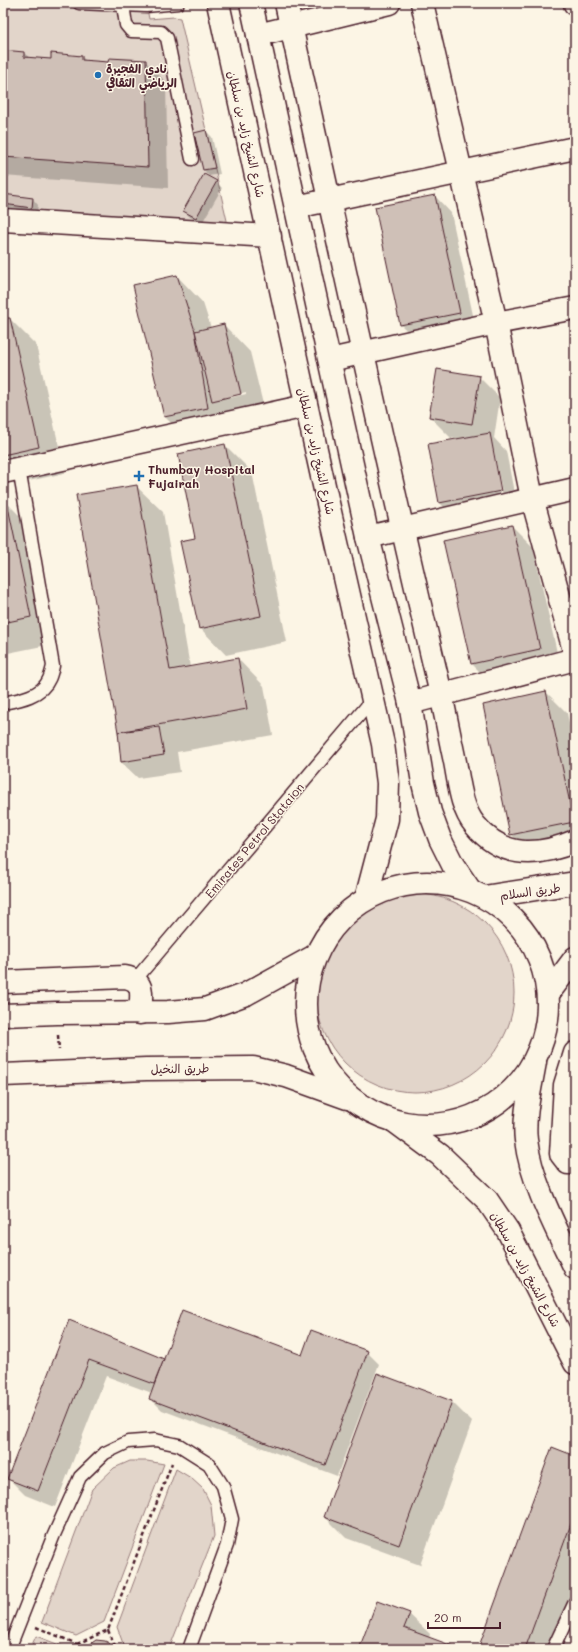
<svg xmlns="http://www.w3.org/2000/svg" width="578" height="1652" viewBox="0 0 578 1652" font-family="Mali,'Playpen Sans Arabic',sans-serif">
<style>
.green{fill:#e2d5ca;stroke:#967a7a}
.shadow{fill:#0003;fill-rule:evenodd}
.building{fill:#cfc0b7;stroke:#4a1f2b}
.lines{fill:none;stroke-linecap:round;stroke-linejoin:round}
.service-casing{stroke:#4a1f2b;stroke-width:15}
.minor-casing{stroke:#4a1f2b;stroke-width:25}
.tertiary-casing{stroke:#4a1f2b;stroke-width:25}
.secondary-casing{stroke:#4a1f2b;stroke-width:25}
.path{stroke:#4a1f2b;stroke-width:2.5;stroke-dasharray:4 3;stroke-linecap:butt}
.service{stroke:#fcf5e5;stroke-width:12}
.minor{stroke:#fcf5e5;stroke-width:22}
.tertiary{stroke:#fcf5e5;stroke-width:22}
.secondary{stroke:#fcf5e5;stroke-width:22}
.poi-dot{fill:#1f6fb2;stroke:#fcf5e5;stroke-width:1.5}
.labels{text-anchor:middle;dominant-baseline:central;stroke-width:3;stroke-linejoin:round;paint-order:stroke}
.poi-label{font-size:12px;font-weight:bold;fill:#4a1f2b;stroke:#fcf5e5;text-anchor:start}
.street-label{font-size:12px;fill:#4a1f2b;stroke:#fcf5e5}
</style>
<rect width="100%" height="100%" fill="#fcf5e5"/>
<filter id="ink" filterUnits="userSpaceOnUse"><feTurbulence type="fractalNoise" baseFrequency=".025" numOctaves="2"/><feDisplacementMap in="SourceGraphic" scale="8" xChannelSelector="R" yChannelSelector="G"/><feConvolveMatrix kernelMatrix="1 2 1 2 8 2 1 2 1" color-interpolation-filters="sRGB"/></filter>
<g filter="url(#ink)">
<!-- green -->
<g class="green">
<path d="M 3,3 L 146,3 L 149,19 L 174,17 L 180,18 L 228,225 L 3,213 Z"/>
<circle cx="415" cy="993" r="99"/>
<path d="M 130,1461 L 147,1461 L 164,1464 L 104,1622 L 76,1636 L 42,1622 L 92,1489 L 114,1468 Z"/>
<path d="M 176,1469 L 191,1478 L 203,1489 L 211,1505 L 214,1536 L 169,1649 L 125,1649 L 117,1627 Z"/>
<path d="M 36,1636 L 70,1649 L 30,1649 Z"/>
</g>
<!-- shadow -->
<g class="shadow">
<path d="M 3,51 L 24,53 L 30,58 L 52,60 L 82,57 L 86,61 L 109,63 L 145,61 L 166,82 L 168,188 L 3,176 Z"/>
<path d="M 206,131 L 212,137 L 220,174 L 209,176 L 204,170 Z"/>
<path d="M 216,182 L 222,188 L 202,223 L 190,217 L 184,211 Z"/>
<path d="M 3,195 L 33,199 L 38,205 L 37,213 L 3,209 Z"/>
<path d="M 435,196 L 451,213 L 476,329 L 418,341 L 401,325 Z"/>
<path d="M 177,276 L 203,303 L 211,328 L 224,325 L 250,352 L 267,420 L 231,419 L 233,434 L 191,443 L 165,417 L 135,286 ZM 246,392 L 246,394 L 230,398 L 230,396 Z"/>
<path d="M 3,319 L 10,319 L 36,345 L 65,473 L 20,483 L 3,466 Z"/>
<path d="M 479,377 L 500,398 L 494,438 L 506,451 L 517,508 L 456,519 L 439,502 L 460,439 L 451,438 L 430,417 ZM 492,452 L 494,452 L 503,496 L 501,496 Z"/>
<path d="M 225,445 L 252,472 L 287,642 L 226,655 L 200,628 L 197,539 Z"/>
<path d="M 136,486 L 163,512 L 190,667 L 238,659 L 264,686 L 273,735 L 177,752 L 180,772 L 138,778 L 121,762 L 119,731 Z"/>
<path d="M 3,503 L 7,503 L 33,529 L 57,643 L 3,654 Z"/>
<path d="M 512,526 L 533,547 L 561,670 L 493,685 L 472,664 L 444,541 Z"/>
<path d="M 546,692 L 567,713 L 575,751 L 575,847 L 532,855 L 511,834 Z"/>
<path d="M 70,1321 L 165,1360 L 303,1356 L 367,1352 L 379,1364 L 337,1476 L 162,1410 L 150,1398 L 152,1393 L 106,1376 L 55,1507 L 25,1495 L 8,1478 Z"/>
<path d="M 451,1401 L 472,1422 L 420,1565 L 346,1538 L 325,1517 Z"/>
<path d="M 575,1457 L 575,1590 L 554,1649 L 479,1649 Z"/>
<path d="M 409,1614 L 430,1634 L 429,1638 L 458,1649 L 360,1649 Z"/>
</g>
<!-- building -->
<g class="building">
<path d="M 3,50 L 24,52 L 24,57 L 51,59 L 51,53 L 82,56 L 82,60 L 108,62 L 109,58 L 146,60 L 148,167 L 3,157 Z"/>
<path d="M 206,130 L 215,168 L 203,170 L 194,133 Z"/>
<path d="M 204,174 L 217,181 L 196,218 L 183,211 Z"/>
<path d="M 3,194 L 33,198 L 32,208 L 3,204 Z"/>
<path d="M 435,195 L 460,313 L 400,325 L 375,207 Z"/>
<path d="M 177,275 L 195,331 L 208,408 L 164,417 L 133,285 Z"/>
<path d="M 3,318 L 10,318 L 39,447 L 3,455 Z"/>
<path d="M 224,324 L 241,394 L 212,401 L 195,331 Z"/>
<path d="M 437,369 L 480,376 L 472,424 L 429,417 Z"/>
<path d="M 490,433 L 501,491 L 439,503 L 428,444 Z"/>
<path d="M 225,444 L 261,616 L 199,629 L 180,541 L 195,538 L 178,454 Z"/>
<path d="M 137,485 L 170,670 L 238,658 L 247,709 L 118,732 L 76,495 Z"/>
<path d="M 3,502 L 7,502 L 31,617 L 3,623 Z"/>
<path d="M 512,525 L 540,649 L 471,664 L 443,540 Z"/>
<path d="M 546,691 L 574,822 L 510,835 L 483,705 Z"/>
<path d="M 159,727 L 164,755 L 121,762 L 118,732 Z"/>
<path d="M 182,1310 L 302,1355 L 311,1330 L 368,1351 L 325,1465 L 149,1399 Z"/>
<path d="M 69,1320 L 164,1359 L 154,1384 L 89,1360 L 38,1491 L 7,1479 Z"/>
<path d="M 377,1373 L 452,1401 L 399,1545 L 324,1517 Z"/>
<path d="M 552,1447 L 575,1456 L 575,1513 L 525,1649 L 478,1649 Z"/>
<path d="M 377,1601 L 410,1613 L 404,1628 L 461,1649 L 359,1649 Z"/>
<path d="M 96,1640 L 105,1641 L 109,1643 L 112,1649 L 87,1649 L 89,1645 Z"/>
</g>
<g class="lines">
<!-- service casing -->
<g class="service-casing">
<g id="service">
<path d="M 79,3 L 146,6 L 178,3"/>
<path d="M 123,5 L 126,25 L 131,31 L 161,32 L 167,38 L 192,159"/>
<path d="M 3,703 C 19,700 42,696 49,679 C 51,675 52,670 53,666 L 19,469"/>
<path d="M 135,980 L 373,699"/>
<path d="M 9,1649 L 53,1537 L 80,1477 L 105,1453 L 128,1442 L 155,1440 L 179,1445 L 209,1464 L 223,1486 L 232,1519 L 227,1545 L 189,1649"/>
<path d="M 553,1649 L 575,1602"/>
</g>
</g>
<!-- minor casing -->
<g class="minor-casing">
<g id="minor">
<path d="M 422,3 L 496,323 L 532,498 L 575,654"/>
<path d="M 575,3 L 575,4"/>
<path d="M 258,35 L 389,3"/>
<path d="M 296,207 L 575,148"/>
<path d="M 3,220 L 270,236"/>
<path d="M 330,360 L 496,323 L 575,308"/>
<path d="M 3,472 L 306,406"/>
<path d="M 368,537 L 575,489"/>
<path d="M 410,703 L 575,659"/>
<path d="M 3,982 L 125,977 C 146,981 141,996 140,1013"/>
<path d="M 575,1053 L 565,1085 L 561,1154 L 568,1163 L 575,1163"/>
</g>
</g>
<!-- tertiary casing -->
<g class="tertiary-casing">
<path id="tertiary" d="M 286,3 C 335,226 383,450 436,673 C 443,701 448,729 454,757 C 459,779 460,807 475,825 C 503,859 538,857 575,841"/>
</g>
<!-- secondary casing -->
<g class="secondary-casing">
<g id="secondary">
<path d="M 218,3 L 325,490 L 383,744 L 388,783 L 387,819 L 366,899"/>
<path d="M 251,3 L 368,537 L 410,703 L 423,783 L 430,812 L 440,839 L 453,865 L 470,890"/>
<circle cx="427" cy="1004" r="121"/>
<path d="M 484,897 L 575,883"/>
<path d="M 548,994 L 575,958"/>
<path d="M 3,1015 L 57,1013 L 168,1012 L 205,1009 L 246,994 L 315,956"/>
<path d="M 535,1062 C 531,1086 523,1117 526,1140 C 531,1182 557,1230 575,1268"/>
<path d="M 3,1075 L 146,1069 L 253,1068 L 286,1076 L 347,1098"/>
<path d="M 394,1121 L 440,1155 L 487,1200 L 508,1231 L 575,1363"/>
</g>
</g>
<!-- path -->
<g class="path">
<path d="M 58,1035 L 59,1050"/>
<path d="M 36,1627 L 77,1644 L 79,1649"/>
<path d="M 108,1630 L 116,1649"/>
<path d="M 77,1644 L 108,1630 L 172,1463"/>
</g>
<!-- service -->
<use href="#service" class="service"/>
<!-- minor -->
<use href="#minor" class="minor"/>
<!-- tertiary -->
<use href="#tertiary" class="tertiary"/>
<!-- secondary -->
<use href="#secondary" class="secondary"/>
</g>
</g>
<!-- markers -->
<g class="poi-dot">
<circle cx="98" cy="75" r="4"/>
<path d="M137 470h4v4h4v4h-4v4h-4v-4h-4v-4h4z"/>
</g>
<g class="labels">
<!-- poi labels -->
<g class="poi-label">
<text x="106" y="68">نادي الفجيرة<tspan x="106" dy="14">الرياضي الثقافي</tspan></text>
<text x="148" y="469">Thumbay Hospital<tspan x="148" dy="14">Fujairah</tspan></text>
</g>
<!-- street labels -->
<g class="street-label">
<text transform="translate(247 134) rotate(77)">شارع الشيخ زايد بن سلطان</text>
<text transform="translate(317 451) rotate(77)">شارع الشيخ زايد بن سلطان</text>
<text transform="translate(254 840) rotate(-50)">Emirates Petrol Stataion</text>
<text transform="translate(530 891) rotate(-8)">طريق السلام</text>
<text transform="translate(180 1068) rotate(-1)">طريق النخيل</text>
<text transform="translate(526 1269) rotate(61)">شارع الشيخ زايد بن سلطان</text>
</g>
</g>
<!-- margin -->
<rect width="578" height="1652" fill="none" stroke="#fcf5e5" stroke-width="16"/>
<rect x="8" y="8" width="562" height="1636" fill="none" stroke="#4a1f2b" stroke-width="1.5" filter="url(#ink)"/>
<!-- scale -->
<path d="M428 1622v6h72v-6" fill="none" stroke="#4a1f2b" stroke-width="2"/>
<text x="434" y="1622" font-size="12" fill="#4a1f2b" stroke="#fcf5e5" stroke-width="3" paint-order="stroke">20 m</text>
</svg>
